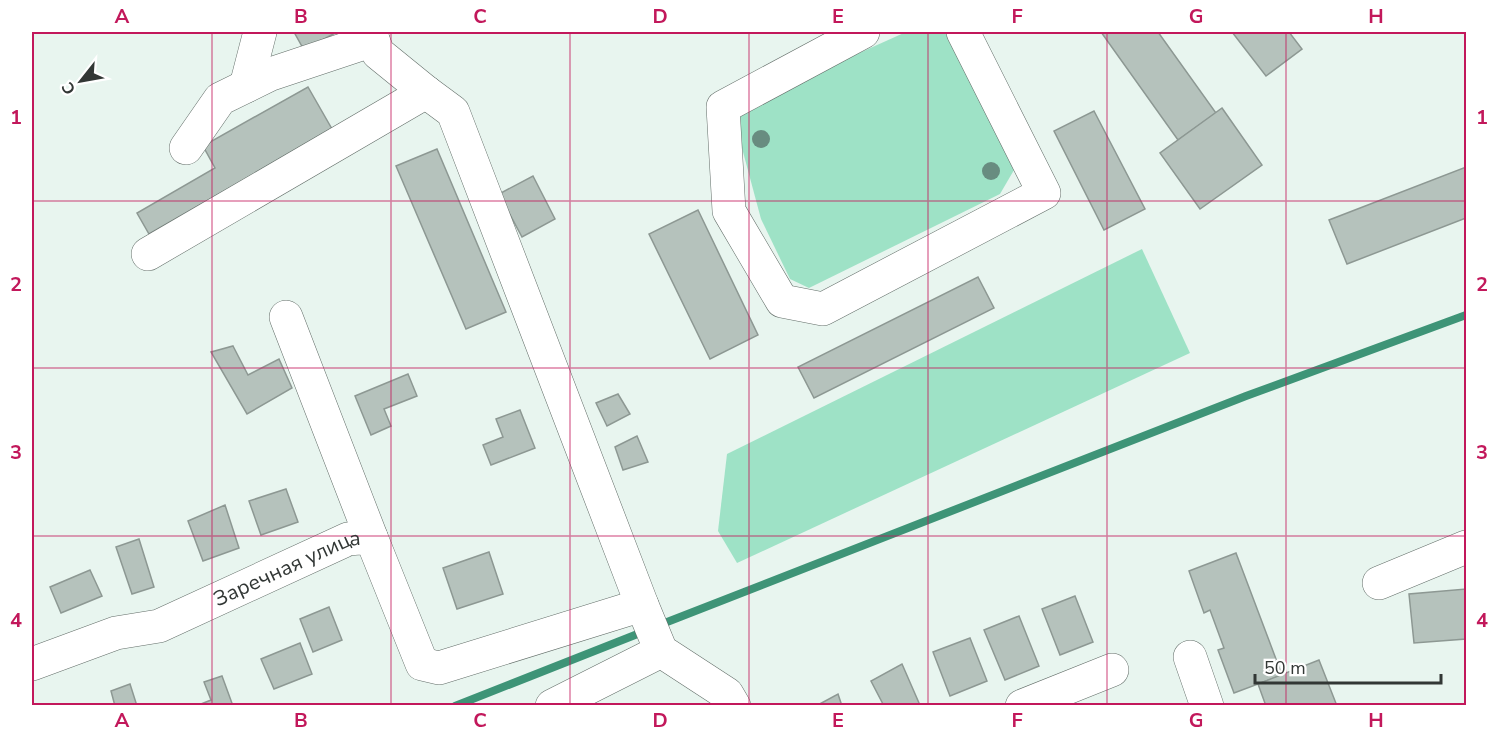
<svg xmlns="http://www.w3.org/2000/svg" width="1498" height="737" viewBox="0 0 1498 737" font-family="'Nunito Sans',sans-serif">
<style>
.green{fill:#9ee2c6}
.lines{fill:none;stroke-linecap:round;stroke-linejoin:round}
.stream{stroke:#3e9477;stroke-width:8}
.building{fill:#b5c2bc;stroke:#8d9893;stroke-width:1.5}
.minor-casing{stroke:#636e69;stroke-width:34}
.minor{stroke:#fff;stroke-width:33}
.tree{fill:#688c80}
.grid{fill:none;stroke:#c2185b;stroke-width:1.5;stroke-opacity:0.55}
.labels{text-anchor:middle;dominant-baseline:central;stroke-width:4.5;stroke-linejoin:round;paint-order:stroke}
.street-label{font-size:21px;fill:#323735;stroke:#fff}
.neatline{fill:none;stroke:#c2185b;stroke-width:2}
.grid-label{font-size:20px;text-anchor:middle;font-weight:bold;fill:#c2185b}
</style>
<rect width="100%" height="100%" fill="#e8f5ef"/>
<!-- green -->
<g class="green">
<path d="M 906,32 L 947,32 L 1014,170 L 1000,194 L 809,288 L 790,279 L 761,219 L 735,122 L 755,100 Z"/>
<path d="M 1142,249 L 1190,353 L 737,563 L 718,531 L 727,454 Z"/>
</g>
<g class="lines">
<!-- stream -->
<g class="stream">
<path d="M 662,624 L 1246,396 L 1466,315"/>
<path d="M 455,706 L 635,635"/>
</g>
</g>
<!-- building -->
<g class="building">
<path d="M 294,32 L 337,32 L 304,50 Z"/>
<path d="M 1101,32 L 1158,32 L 1216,113 L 1178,140 Z"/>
<path d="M 1232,32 L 1289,32 L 1302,49 L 1266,76 Z"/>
<path d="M 308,87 L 332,129 L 149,234 L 137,213 L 215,168 L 203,146 Z"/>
<path d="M 1222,108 L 1262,165 L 1200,209 L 1160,153 Z"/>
<path d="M 1094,111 L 1145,209 L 1104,230 L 1054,131 Z"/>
<path d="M 437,149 L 506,312 L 466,329 L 396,166 Z"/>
<path d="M 1466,167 L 1466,218 L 1347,264 L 1329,220 Z"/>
<path d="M 533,176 L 555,219 L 522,237 L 499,194 Z"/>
<path d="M 698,210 L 758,335 L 710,359 L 649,234 Z"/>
<path d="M 978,277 L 994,308 L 814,398 L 798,367 Z"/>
<path d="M 233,346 L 248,375 L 279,359 L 292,388 L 247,414 L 211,352 Z"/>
<path d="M 408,374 L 417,396 L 384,409 L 391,426 L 371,435 L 355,396 Z"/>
<path d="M 618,394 L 630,414 L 607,426 L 596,403 Z"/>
<path d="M 520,410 L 535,448 L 491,465 L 483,445 L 503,437 L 496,419 Z"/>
<path d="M 637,436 L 648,462 L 623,470 L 615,447 Z"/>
<path d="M 286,489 L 298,522 L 261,535 L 249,501 Z"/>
<path d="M 225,505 L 239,548 L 203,561 L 188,521 Z"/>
<path d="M 139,539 L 154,587 L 132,594 L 116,547 Z"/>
<path d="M 489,552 L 503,594 L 457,609 L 443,568 Z"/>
<path d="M 1236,553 L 1282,675 L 1234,693 L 1218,650 L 1224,648 L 1210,610 L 1204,613 L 1189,571 Z"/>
<path d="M 90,570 L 102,596 L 61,613 L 50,587 Z"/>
<path d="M 1466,589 L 1466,639 L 1414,643 L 1409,594 Z"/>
<path d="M 1075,596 L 1093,642 L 1060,655 L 1042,609 Z"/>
<path d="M 329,607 L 342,640 L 313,652 L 300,619 Z"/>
<path d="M 1019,616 L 1039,666 L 1005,680 L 984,630 Z"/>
<path d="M 970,638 L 987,681 L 950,696 L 933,652 Z"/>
<path d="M 300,643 L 312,674 L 274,689 L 261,659 Z"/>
<path d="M 1319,660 L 1337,706 L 1266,706 L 1258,684 Z"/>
<path d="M 902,664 L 919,703 L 915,706 L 884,706 L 871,681 Z"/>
<path d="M 222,676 L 233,706 L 196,706 L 211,700 L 204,682 Z"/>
<path d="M 130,684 L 137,706 L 115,706 L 111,691 Z"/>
<path d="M 838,694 L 842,706 L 816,706 Z"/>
</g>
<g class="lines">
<!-- minor casing -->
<g class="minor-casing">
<g id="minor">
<path d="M 370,32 L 378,53 L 426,92"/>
<path d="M 863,32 L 723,107 L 729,211 L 782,301 L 823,309 L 1044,193 L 963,32"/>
<path d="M 246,86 L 260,32"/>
<path d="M 186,148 L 220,99 L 271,74 L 373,40"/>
<path d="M 148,254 L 426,92 L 453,112 L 642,605 L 661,651 L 727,694 L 734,706"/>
<path d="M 286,317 L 371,537"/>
<path d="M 1379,583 L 1466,547"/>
<path d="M 1190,657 L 1207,706"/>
<path id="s1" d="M 32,664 L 116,633 L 159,626 L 348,539 L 371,537 L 422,664 L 439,668 L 642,605"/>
<path d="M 552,706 L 661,651"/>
<path d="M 1022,706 L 1112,670"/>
</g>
</g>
<!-- minor -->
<use href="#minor" class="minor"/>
</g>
<!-- trees -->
<g class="tree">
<circle cx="761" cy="139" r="9"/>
<circle cx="991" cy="171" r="9"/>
</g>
<!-- grid -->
<path class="grid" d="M 212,32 L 212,706M 391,32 L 391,706M 570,32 L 570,706M 749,32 L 749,706M 928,32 L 928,706M 1107,32 L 1107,706M 1286,32 L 1286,706M 32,201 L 1466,201M 32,368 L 1466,368M 32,536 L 1466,536"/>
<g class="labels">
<!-- street labels -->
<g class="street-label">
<text stroke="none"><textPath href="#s1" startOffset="274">Заречная улица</textPath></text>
</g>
</g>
<!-- border -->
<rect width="1498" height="737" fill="none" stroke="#ffffff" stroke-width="66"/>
<!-- north arrow -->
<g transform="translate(81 81) rotate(239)" stroke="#ffffff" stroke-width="4.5" paint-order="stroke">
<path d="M0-4.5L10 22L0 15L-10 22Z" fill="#323735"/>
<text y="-9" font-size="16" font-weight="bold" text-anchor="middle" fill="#323735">С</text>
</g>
<!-- scale -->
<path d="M1255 674v9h186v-9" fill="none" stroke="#323735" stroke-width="3"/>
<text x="1264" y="674" font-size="18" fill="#323735" stroke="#ffffff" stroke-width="4.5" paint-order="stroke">50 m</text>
<rect x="33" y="33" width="1432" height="671" class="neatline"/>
<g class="grid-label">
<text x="122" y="23">A</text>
<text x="301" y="23">B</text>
<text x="480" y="23">C</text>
<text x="660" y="23">D</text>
<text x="838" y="23">E</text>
<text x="1017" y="23">F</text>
<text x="1196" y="23">G</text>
<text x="1376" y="23">H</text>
<text x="16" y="124">1</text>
<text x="1482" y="124">1</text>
<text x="16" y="291">2</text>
<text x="1482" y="291">2</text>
<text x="16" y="459">3</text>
<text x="1482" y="459">3</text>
<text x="16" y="627">4</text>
<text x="1482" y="627">4</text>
<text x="122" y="727">A</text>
<text x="301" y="727">B</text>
<text x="480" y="727">C</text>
<text x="660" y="727">D</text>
<text x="838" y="727">E</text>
<text x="1017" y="727">F</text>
<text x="1196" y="727">G</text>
<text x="1376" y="727">H</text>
</g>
</svg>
